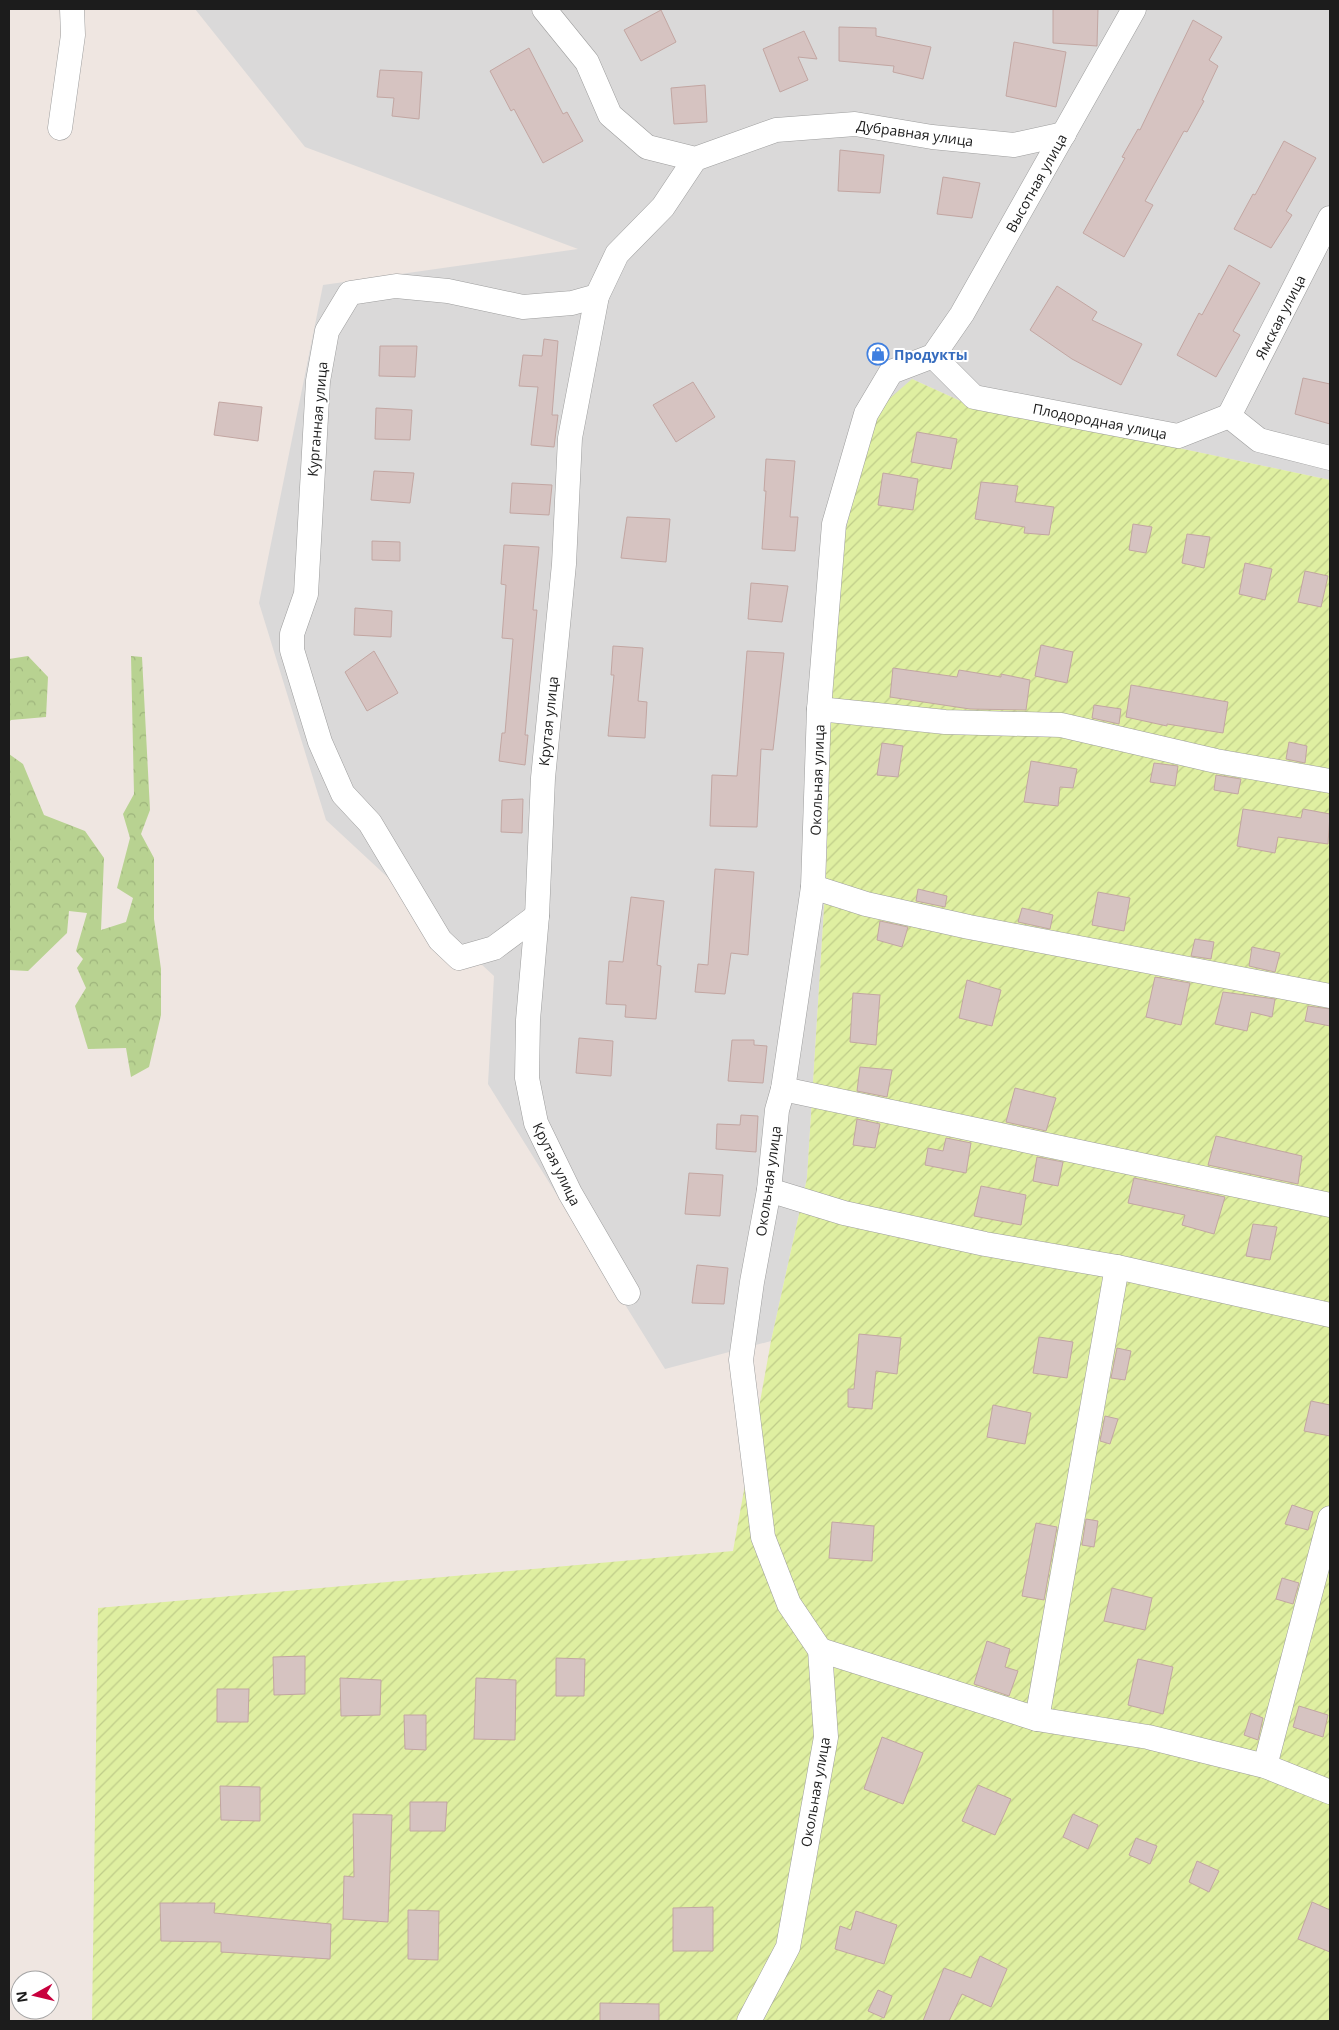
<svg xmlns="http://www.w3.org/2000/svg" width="1339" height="2030" viewBox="0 0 1339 2030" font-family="'Open Sans',sans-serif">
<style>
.residential{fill:#dad9d9}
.forest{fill:url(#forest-crowns)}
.garden{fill:url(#garden-furrows)}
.building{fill:#d6c3c1;stroke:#c2a6a2}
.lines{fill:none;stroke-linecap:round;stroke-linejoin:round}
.minor-casing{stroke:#9d9d9d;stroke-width:25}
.minor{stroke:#fff;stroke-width:24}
.labels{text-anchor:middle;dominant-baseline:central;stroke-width:4;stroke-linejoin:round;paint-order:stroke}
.street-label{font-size:14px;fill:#1c1c1c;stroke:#fff}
.shop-label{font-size:14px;font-weight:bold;fill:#366cbe;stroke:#fff;text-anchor:start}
</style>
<defs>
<pattern id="forest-crowns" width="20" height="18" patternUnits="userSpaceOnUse" patternTransform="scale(1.25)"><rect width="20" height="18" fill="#b8d291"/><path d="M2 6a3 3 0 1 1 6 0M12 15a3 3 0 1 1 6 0" fill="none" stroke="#9eb47c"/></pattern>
<pattern id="garden-furrows" width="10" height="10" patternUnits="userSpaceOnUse" patternTransform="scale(1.25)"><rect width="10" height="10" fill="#dfefa1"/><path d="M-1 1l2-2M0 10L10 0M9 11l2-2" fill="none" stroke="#bfcc8a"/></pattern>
</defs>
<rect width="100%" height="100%" fill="#efe6e1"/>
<!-- residential -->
<path class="residential" d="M 195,9 L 1330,9 L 1330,480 L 965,403 L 912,379 L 832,694 L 826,876 L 807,1178 L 771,1341 L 665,1369 L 488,1084 L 494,976 L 326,820 L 259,603 L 323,285 L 578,249 L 305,147 Z"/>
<!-- forest -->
<g class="forest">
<path d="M 28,656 L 48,677 L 46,717 L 11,720 L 9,722 L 9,659 Z"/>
<path d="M 131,656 L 142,657 L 150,810 L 141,834 L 154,858 L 154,919 L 161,969 L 161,1015 L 149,1067 L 131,1077 L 126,1048 L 88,1049 L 75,1006 L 86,988 L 77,968 L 83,959 L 76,951 L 87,913 L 69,911 L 67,933 L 28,971 L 9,970 L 9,754 L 23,764 L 44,815 L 85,831 L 104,858 L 101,930 L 126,922 L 133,898 L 117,888 L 130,838 L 123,814 L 134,794 Z"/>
</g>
<!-- garden -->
<path class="garden" d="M 912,379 L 965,403 L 1330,480 L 1330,2021 L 92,2021 L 98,1608 L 733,1551 L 771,1341 L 807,1178 L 826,876 L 834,579 L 874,412 Z"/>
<!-- building -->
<g class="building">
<path d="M 1053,9 L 1098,9 L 1097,46 L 1053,43 Z"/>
<path d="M 661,10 L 676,42 L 641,61 L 624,30 Z"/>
<path d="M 1193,20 L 1222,37 L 1209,60 L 1218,66 L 1202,100 L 1204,101 L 1187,132 L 1184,131 L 1145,201 L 1153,205 L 1124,257 L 1083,233 L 1125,158 L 1122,157 L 1138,129 L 1140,130 Z"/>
<path d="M 839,27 L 876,28 L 876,36 L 931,47 L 923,79 L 893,72 L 894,66 L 839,61 Z"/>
<path d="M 804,31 L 817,59 L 798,57 L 808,80 L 780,92 L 763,49 Z"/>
<path d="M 1014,42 L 1066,52 L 1056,107 L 1006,96 Z"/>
<path d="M 529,48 L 563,114 L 567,112 L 583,141 L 543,163 L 514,109 L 511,111 L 490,71 Z"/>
<path d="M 380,70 L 422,72 L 419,119 L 392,116 L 394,98 L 377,97 Z"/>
<path d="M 705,85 L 707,122 L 674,124 L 671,88 Z"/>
<path d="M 1284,141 L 1316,158 L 1286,211 L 1292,215 L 1271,248 L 1234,229 L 1253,194 L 1255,195 Z"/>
<path d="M 840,150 L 884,155 L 880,193 L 838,191 Z"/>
<path d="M 943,177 L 980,183 L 972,218 L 937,214 Z"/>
<path d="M 1229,265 L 1260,283 L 1233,331 L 1240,335 L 1216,377 L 1177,355 L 1199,313 L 1202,315 Z"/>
<path d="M 1057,286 L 1097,312 L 1092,320 L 1142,344 L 1121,385 L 1072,359 L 1030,330 Z"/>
<path d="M 544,339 L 558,341 L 552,415 L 558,415 L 554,447 L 531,445 L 538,387 L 519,386 L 523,355 L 542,356 Z"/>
<path d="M 380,346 L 417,346 L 415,377 L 379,376 Z"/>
<path d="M 1303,378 L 1330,384 L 1330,424 L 1295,414 Z"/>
<path d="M 693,382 L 715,417 L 676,442 L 653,405 Z"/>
<path d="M 219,402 L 262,407 L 258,441 L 214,435 Z"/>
<path d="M 376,408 L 412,410 L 410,440 L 375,439 Z"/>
<path d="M 917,432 L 957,439 L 951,469 L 911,462 Z"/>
<path d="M 766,459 L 795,461 L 790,517 L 798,517 L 795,551 L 762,549 L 766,491 L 764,491 Z"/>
<path d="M 374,471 L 414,473 L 410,503 L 371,500 Z"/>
<path d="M 883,473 L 918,479 L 913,510 L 878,505 Z"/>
<path d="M 981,482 L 1018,486 L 1015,502 L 1054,507 L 1049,535 L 1024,533 L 1025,527 L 975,519 Z"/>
<path d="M 512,483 L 552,485 L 549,515 L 510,513 Z"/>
<path d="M 627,517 L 670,519 L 666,562 L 621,558 Z"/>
<path d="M 1133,524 L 1152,527 L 1146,553 L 1129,550 Z"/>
<path d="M 1187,534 L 1210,537 L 1204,568 L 1182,563 Z"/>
<path d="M 372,541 L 400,542 L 400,561 L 372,560 Z"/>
<path d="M 504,545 L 539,547 L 533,610 L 537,610 L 525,735 L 528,735 L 525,765 L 499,761 L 502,733 L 505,733 L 513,639 L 502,638 L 506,585 L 501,584 Z"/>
<path d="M 1245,563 L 1272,569 L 1265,600 L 1239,594 Z"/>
<path d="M 1305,571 L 1328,576 L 1321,607 L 1298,602 Z"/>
<path d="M 751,583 L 788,586 L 782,622 L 748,619 Z"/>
<path d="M 355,608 L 392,611 L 391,637 L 354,635 Z"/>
<path d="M 1041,645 L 1073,652 L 1067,683 L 1035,676 Z"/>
<path d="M 613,646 L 643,648 L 638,701 L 647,702 L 645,738 L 608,736 L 614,675 L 611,675 Z"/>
<path d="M 374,651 L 398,693 L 367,711 L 345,672 Z"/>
<path d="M 747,651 L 784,653 L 773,750 L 761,749 L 757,827 L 710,826 L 712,775 L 737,776 Z"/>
<path d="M 893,668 L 957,677 L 959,670 L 1001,677 L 1001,674 L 1030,680 L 1026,710 L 970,709 L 890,697 Z"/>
<path d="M 1131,685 L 1228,702 L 1223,733 L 1167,724 L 1167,726 L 1126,717 Z"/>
<path d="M 1094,705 L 1121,709 L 1119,724 L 1092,718 Z"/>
<path d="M 1289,742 L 1307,746 L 1305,763 L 1286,759 Z"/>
<path d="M 882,743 L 903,746 L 898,777 L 877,775 Z"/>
<path d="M 1031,761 L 1077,769 L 1073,788 L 1060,787 L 1058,806 L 1024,802 Z"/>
<path d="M 1154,763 L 1178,766 L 1175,786 L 1150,782 Z"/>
<path d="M 1216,775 L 1241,779 L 1238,794 L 1214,790 Z"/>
<path d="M 523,799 L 522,833 L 501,832 L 502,800 Z"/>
<path d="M 1243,809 L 1301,818 L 1303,809 L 1330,814 L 1328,844 L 1278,837 L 1275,853 L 1237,846 Z"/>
<path d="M 715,869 L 754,872 L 748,955 L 731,953 L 725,994 L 695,992 L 698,964 L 708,965 Z"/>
<path d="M 918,889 L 947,896 L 945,907 L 916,901 Z"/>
<path d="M 1098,892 L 1130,898 L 1124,931 L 1092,925 Z"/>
<path d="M 631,897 L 664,901 L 657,965 L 661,966 L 656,1019 L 625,1017 L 626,1005 L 606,1004 L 609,961 L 623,962 Z"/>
<path d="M 1022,908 L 1053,915 L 1050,929 L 1018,922 Z"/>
<path d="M 880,921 L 908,927 L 902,947 L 877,940 Z"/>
<path d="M 1195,939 L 1214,942 L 1211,959 L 1191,956 Z"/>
<path d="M 1252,947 L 1280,953 L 1275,972 L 1249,966 Z"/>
<path d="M 1155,977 L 1190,983 L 1181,1025 L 1146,1017 Z"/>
<path d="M 967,980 L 1001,990 L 992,1026 L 959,1018 Z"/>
<path d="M 1223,992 L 1275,999 L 1272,1017 L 1251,1012 L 1247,1031 L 1215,1024 Z"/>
<path d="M 853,993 L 880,995 L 876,1045 L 850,1042 Z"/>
<path d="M 1308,1006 L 1330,1009 L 1330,1026 L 1305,1021 Z"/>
<path d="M 579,1038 L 613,1041 L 611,1076 L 576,1073 Z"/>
<path d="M 732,1040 L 754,1040 L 754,1045 L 767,1046 L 763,1083 L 728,1081 Z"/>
<path d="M 860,1067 L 892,1070 L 887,1097 L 857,1091 Z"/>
<path d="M 1015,1088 L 1056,1098 L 1046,1131 L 1006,1122 Z"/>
<path d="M 741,1115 L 758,1116 L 756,1152 L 716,1149 L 717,1124 L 740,1125 Z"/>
<path d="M 857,1119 L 880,1124 L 875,1148 L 853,1145 Z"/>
<path d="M 1216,1136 L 1302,1156 L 1298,1184 L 1208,1165 Z"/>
<path d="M 946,1138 L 971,1143 L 966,1173 L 925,1165 L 928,1148 L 943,1151 Z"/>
<path d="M 1037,1157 L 1063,1162 L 1058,1186 L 1033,1181 Z"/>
<path d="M 689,1173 L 723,1175 L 720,1216 L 685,1214 Z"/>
<path d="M 1134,1178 L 1225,1197 L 1214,1234 L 1182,1225 L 1185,1215 L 1128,1203 Z"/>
<path d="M 981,1186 L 1026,1195 L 1021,1225 L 974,1216 Z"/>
<path d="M 1253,1224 L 1277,1227 L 1270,1260 L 1246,1256 Z"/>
<path d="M 697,1265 L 728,1268 L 724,1304 L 692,1303 Z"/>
<path d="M 859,1334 L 901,1338 L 897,1374 L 876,1371 L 872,1409 L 848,1407 L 848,1389 L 854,1389 Z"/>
<path d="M 1039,1337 L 1073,1342 L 1067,1378 L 1033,1373 Z"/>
<path d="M 1117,1348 L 1131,1351 L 1125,1380 L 1111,1378 Z"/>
<path d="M 1311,1401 L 1330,1405 L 1330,1436 L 1304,1431 Z"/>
<path d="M 993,1405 L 1031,1413 L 1025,1444 L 987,1437 Z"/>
<path d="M 1105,1416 L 1118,1419 L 1110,1444 L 1100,1441 Z"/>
<path d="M 1292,1505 L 1313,1512 L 1308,1530 L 1285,1524 Z"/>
<path d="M 1086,1519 L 1098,1521 L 1094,1547 L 1082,1545 Z"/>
<path d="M 832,1522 L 874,1526 L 872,1561 L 829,1558 Z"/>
<path d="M 1036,1523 L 1057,1527 L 1044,1600 L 1022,1596 Z"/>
<path d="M 1282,1578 L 1299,1583 L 1293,1604 L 1276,1599 Z"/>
<path d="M 1112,1588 L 1152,1598 L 1145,1630 L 1104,1621 Z"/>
<path d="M 987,1641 L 1010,1649 L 1005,1667 L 1018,1671 L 1009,1696 L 974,1684 Z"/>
<path d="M 305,1656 L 305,1694 L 274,1695 L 273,1657 Z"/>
<path d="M 556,1658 L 585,1659 L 584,1696 L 556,1696 Z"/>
<path d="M 1138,1659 L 1173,1667 L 1163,1714 L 1128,1705 Z"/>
<path d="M 340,1678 L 381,1680 L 380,1715 L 341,1716 Z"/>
<path d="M 476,1678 L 516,1680 L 515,1740 L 474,1739 Z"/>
<path d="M 217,1689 L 249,1689 L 248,1722 L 217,1722 Z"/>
<path d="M 1299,1706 L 1328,1715 L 1323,1737 L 1293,1727 Z"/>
<path d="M 1251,1713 L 1263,1718 L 1258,1740 L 1244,1735 Z"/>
<path d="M 404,1715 L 426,1715 L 426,1750 L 405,1749 Z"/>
<path d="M 882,1737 L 923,1753 L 903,1804 L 864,1789 Z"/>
<path d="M 978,1785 L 1011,1799 L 995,1835 L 962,1821 Z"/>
<path d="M 220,1786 L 260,1787 L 260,1821 L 221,1820 Z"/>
<path d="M 410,1802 L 447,1802 L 445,1831 L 410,1831 Z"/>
<path d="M 353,1814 L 392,1815 L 388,1922 L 343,1919 L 344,1876 L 354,1877 Z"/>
<path d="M 1073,1814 L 1098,1825 L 1088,1849 L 1063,1837 Z"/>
<path d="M 1136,1838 L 1157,1846 L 1150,1864 L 1129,1855 Z"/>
<path d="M 1197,1861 L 1219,1871 L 1209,1892 L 1189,1882 Z"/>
<path d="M 1312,1902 L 1330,1910 L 1330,1952 L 1298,1939 Z"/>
<path d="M 160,1903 L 215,1903 L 214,1913 L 331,1924 L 330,1959 L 221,1952 L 221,1942 L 161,1941 Z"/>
<path d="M 713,1907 L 713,1951 L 673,1951 L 673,1908 Z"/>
<path d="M 408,1910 L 439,1911 L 438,1960 L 408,1959 Z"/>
<path d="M 856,1911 L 897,1925 L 884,1964 L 835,1949 L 840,1926 L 851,1930 Z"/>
<path d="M 980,1956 L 1007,1969 L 991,2007 L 962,1994 L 949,2021 L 923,2021 L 944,1968 L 971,1978 Z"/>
<path d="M 878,1990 L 892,1996 L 884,2018 L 868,2011 Z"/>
<path d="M 600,2003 L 659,2004 L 659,2021 L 600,2021 Z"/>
</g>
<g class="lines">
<!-- minor casing -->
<g class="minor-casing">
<g id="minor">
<path d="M 544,9 L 587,62 L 610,115 L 647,147 L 695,159 L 776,130 L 855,124 L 932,137 L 1014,145 L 1064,134"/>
<path d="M 60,128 L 73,35 L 72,9"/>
<path d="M 933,356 L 974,397 L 1178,436 L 1229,416 L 1259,440 L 1330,458"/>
<path d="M 933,356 L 962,314 L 1134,9"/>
<path d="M 1229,416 L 1330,218"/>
<path d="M 819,709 L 945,722 L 1061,725 L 1216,761 L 1330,781"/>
<path d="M 813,887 L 866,904 L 969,927 L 1330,996"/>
<path d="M 537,916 L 494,948 L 459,958 L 440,940 L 370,823 L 343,794 L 320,742 L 292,650 L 292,634 L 306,594 L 318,381 L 327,331 L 350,293 L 396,286 L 448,291 L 523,307 L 572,303 L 597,296"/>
<path d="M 783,1089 L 1330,1205"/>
<path d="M 769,1190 L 844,1213 L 985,1244 L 1117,1267 L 1330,1315"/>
<path d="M 628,1293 L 570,1193 L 536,1123 L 527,1078 L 528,1020 L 537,916 L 543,778 L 564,564 L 570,438 L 597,296 L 617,254 L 663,207 L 695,159"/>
<path d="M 820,1650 L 1037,1719 L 1148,1737 L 1265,1766 L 1330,1792"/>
<path d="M 1037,1719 L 1117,1267"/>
<path d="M 1265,1766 L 1330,1518"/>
<path d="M 749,2021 L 788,1947 L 826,1737 L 820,1650 L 789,1604 L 763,1537 L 741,1360 L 752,1282 L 769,1190 L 777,1110 L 783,1089 L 813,887 L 819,709 L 834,524 L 866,414 L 891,372 L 933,356"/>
</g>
</g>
<!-- minor -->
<use href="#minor" class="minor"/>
</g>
<!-- icons -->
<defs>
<g id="shop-ring" transform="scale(1.125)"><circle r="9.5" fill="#fff" stroke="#3f7fe0" stroke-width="1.5"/><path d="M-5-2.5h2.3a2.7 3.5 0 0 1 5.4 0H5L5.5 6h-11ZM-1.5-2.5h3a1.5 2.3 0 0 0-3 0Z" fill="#3f7fe0"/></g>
</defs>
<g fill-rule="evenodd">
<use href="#shop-ring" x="878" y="354"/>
</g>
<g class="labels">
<!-- street labels -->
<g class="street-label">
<text transform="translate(915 133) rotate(8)">Дубравная улица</text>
<text transform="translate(1036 183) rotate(-61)">Высотная улица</text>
<text transform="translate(1280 317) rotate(-63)">Ямская улица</text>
<text transform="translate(317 419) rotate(-85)">Курганная улица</text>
<text transform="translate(1100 421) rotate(11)">Плодородная улица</text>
<text transform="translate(548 721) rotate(-84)">Крутая улица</text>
<text transform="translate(817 780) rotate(-88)">Окольная улица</text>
<text transform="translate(557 1164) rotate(64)">Крутая улица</text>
<text transform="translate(768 1181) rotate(-82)">Окольная улица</text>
<text transform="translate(815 1792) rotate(-80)">Окольная улица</text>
</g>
<!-- shop labels -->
<g class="shop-label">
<text x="894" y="354">Продукты</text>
</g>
</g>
<!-- border -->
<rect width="1339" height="2030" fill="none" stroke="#1c1c1c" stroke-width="20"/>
<!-- north arrow -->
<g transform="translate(35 1995) rotate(262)"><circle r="24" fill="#ffffff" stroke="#a4a4a4"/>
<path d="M0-4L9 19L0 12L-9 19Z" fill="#c8003d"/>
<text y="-8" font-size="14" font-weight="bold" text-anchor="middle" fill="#1c1c1c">N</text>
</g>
</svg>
